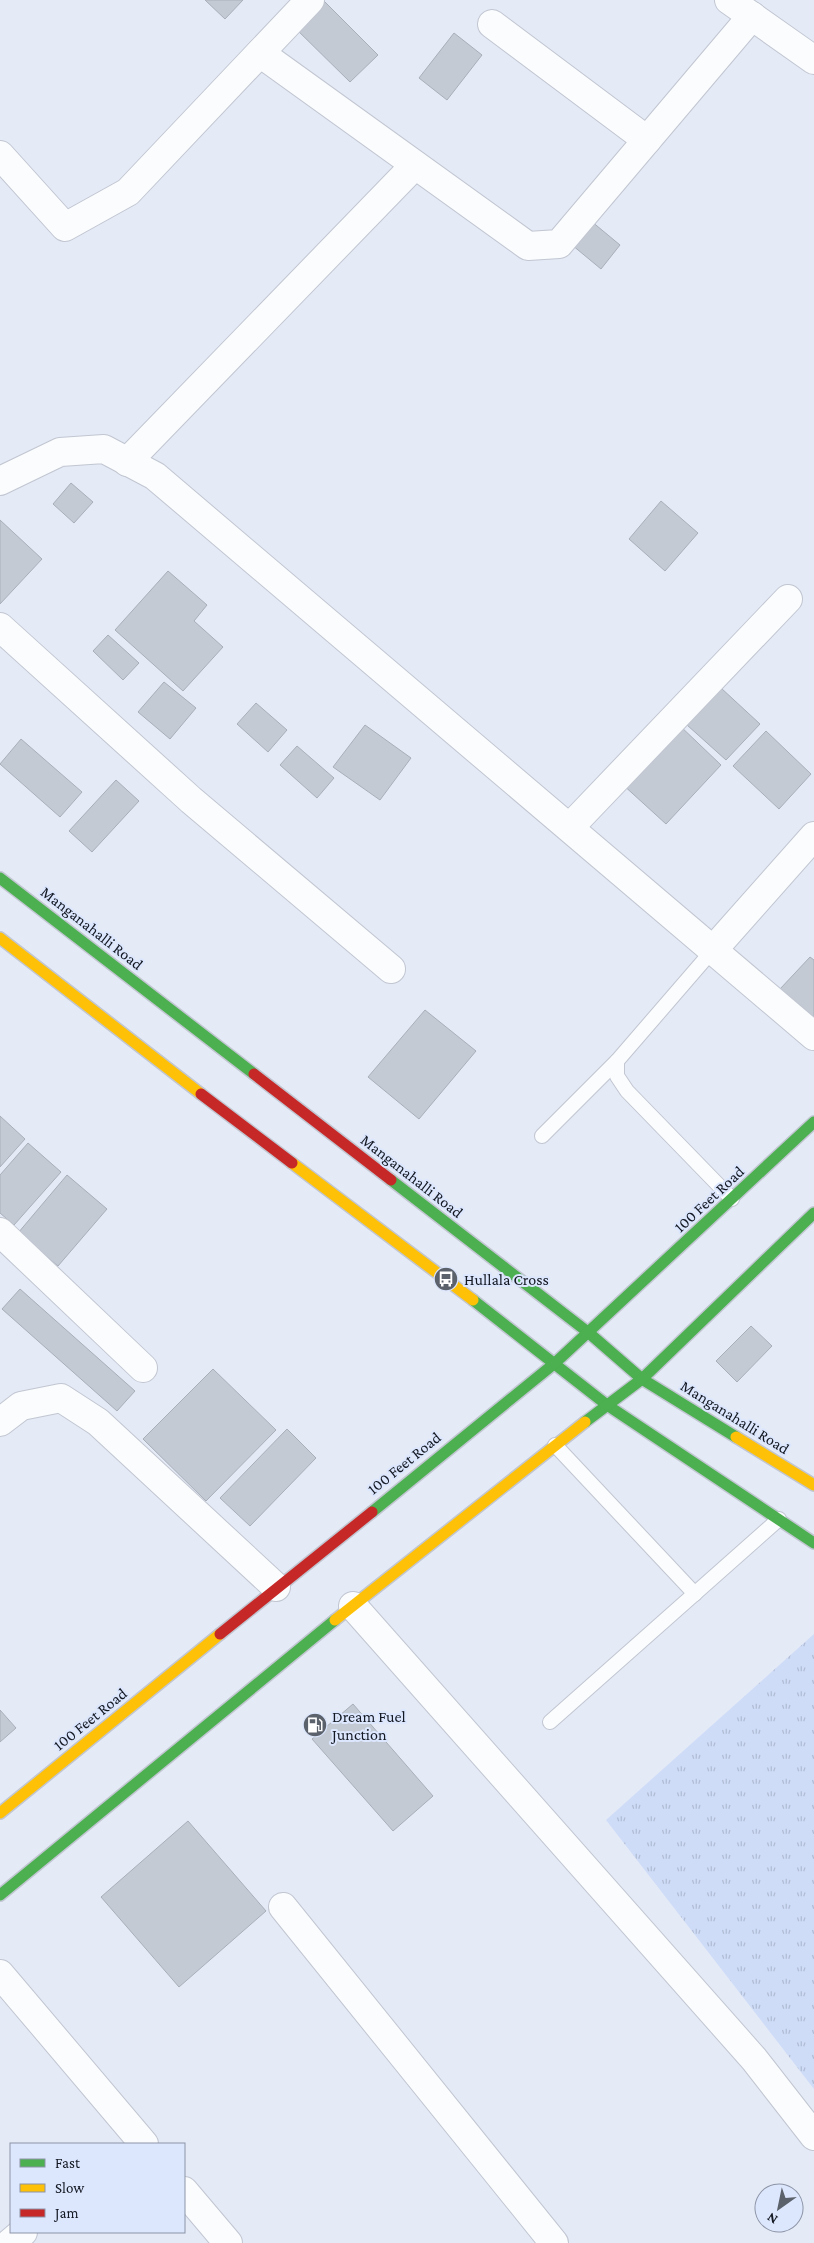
<svg xmlns="http://www.w3.org/2000/svg" width="814" height="2243" viewBox="0 0 814 2243" font-family="'Crimson Pro',serif">
<style>
.grass{fill:url(#grass-tufts)}
.building{fill:#c4cad4;stroke:#a9afb9}
.lines{fill:none;stroke-linecap:round;stroke-linejoin:round}
.lane-casing{stroke:#c1c6d1;stroke-width:16}
.street-casing{stroke:#c1c6d1;stroke-width:30}
.fast-casing{stroke:#c1c6d1;stroke-width:14}
.slow-casing{stroke:#c1c6d1;stroke-width:14}
.jam-casing{stroke:#c1c6d1;stroke-width:14}
.lane{stroke:#fbfcfe;stroke-width:14}
.street{stroke:#fbfcfe;stroke-width:28}
.fast{stroke:#4caf50;stroke-width:11}
.slow{stroke:#ffc107;stroke-width:11}
.jam{stroke:#c62828;stroke-width:11}
.labels{text-anchor:middle;dominant-baseline:central;stroke-width:4;stroke-linejoin:round;paint-order:stroke}
.street-label{font-size:16px;fill:#131822;stroke:#dce7fe}
.poi-label{font-size:16px;fill:#131822;stroke:#dce7fe;text-anchor:start}
</style>
<defs>
<pattern id="grass-tufts" width="24" height="20" patternUnits="userSpaceOnUse" patternTransform="scale(1.25)"><rect width="24" height="20" fill="#cfdcf8"/><path d="M3 7l-1-3M5 7V3M7 7l1-3M15 17l-1-3M17 17v-4M19 17l1-3" fill="none" stroke="#b1bcd4"/></pattern>
</defs>
<rect width="100%" height="100%" fill="#e4eaf6"/>
<!-- grass -->
<path class="grass" d="M 814,1634 L 814,2089 L 606,1820 Z"/>
<!-- building -->
<g class="building">
<path d="M 205,0 L 243,0 L 225,19 Z"/>
<path d="M 316,0 L 323,0 L 378,55 L 350,82 L 292,25 Z"/>
<path d="M 454,33 L 482,55 L 447,100 L 419,78 Z"/>
<path d="M 585,216 L 620,245 L 601,269 L 566,240 Z"/>
<path d="M 71,483 L 93,502 L 74,523 L 53,504 Z"/>
<path d="M 661,501 L 698,533 L 665,571 L 629,539 Z"/>
<path d="M 0,520 L 42,559 L 0,604 Z"/>
<path d="M 168,571 L 207,605 L 194,621 L 223,647 L 183,691 L 115,630 Z"/>
<path d="M 108,635 L 139,663 L 123,680 L 93,651 Z"/>
<path d="M 164,682 L 196,708 L 170,739 L 138,712 Z"/>
<path d="M 721,688 L 760,724 L 726,760 L 687,725 Z"/>
<path d="M 256,703 L 287,730 L 268,752 L 237,724 Z"/>
<path d="M 677,723 L 721,765 L 666,824 L 621,783 Z"/>
<path d="M 365,725 L 411,758 L 380,800 L 333,767 Z"/>
<path d="M 766,731 L 811,774 L 779,809 L 733,766 Z"/>
<path d="M 21,739 L 82,792 L 60,817 L 0,764 Z"/>
<path d="M 297,746 L 334,778 L 317,798 L 280,765 Z"/>
<path d="M 116,780 L 139,801 L 92,852 L 69,831 Z"/>
<path d="M 810,957 L 814,960 L 814,1018 L 780,989 Z"/>
<path d="M 425,1010 L 476,1051 L 419,1119 L 368,1077 Z"/>
<path d="M 0,1116 L 25,1139 L 0,1167 Z"/>
<path d="M 28,1143 L 61,1172 L 14,1225 L 0,1213 L 0,1175 Z"/>
<path d="M 67,1175 L 107,1209 L 58,1266 L 18,1233 Z"/>
<path d="M 20,1289 L 135,1391 L 117,1411 L 2,1309 Z"/>
<path d="M 751,1326 L 772,1346 L 737,1382 L 716,1361 Z"/>
<path d="M 213,1369 L 276,1430 L 206,1501 L 143,1439 Z"/>
<path d="M 287,1429 L 316,1458 L 250,1526 L 220,1498 Z"/>
<path d="M 353,1704 L 433,1796 L 393,1831 L 312,1739 Z"/>
<path d="M 0,1710 L 16,1728 L 0,1742 Z"/>
<path d="M 188,1821 L 266,1911 L 179,1987 L 101,1897 Z"/>
</g>
<g class="lines">
<!-- lane casing -->
<g class="lane-casing">
<g id="lane">
<path d="M 617,1061 L 617,1076 L 627,1091 L 732,1199"/>
<path d="M 542,1136 L 617,1061 L 712,951"/>
<path d="M 555,1445 L 695,1594"/>
<path d="M 550,1722 L 779,1519"/>
</g>
</g>
<!-- street casing -->
<g class="street-casing">
<g id="street">
<path d="M 729,0 L 814,60"/>
<path d="M 492,24 L 647,140"/>
<path d="M 260,53 L 528,246 L 559,244 L 752,16"/>
<path d="M 0,155 L 65,227 L 128,192 L 310,0"/>
<path d="M 127,462 L 415,165"/>
<path d="M 0,481 L 60,452 L 104,449 L 155,476 L 814,1036"/>
<path d="M 0,627 L 191,800 L 391,969"/>
<path d="M 570,827 L 788,599"/>
<path d="M 712,951 L 814,836"/>
<path d="M 0,1232 L 143,1368"/>
<path d="M 0,1422 L 21,1406 L 61,1398 L 98,1422 L 276,1587"/>
<path d="M 353,1606 L 754,2059 L 814,2136"/>
<path d="M 283,1907 L 554,2243"/>
<path d="M 0,1974 L 144,2144"/>
<path d="M 184,2191 L 228,2243"/>
<path d="M 10,2243 L 23,2232"/>
</g>
</g>
<!-- fast casing -->
<g class="fast-casing">
<g id="fast">
<path d="M 0,878 L 254,1074"/>
<path d="M 391,1180 L 589,1333 L 642,1379 L 736,1437"/>
<path d="M 473,1300 L 607,1405 L 814,1543"/>
<path d="M 585,1422 L 642,1379 L 814,1213"/>
<path d="M 372,1512 L 555,1363 L 814,1122"/>
<path d="M 0,1895 L 335,1620"/>
</g>
</g>
<!-- slow casing -->
<g class="slow-casing">
<g id="slow">
<path d="M 0,938 L 201,1094"/>
<path d="M 292,1163 L 473,1300"/>
<path d="M 736,1437 L 814,1485"/>
<path d="M 335,1620 L 585,1422"/>
<path d="M 0,1813 L 220,1634"/>
</g>
</g>
<!-- jam casing -->
<g class="jam-casing">
<g id="jam">
<path d="M 254,1074 L 391,1180"/>
<path d="M 201,1094 L 292,1163"/>
<path d="M 220,1634 L 372,1512"/>
</g>
</g>
<!-- lane -->
<use href="#lane" class="lane"/>
<!-- street -->
<use href="#street" class="street"/>
<!-- fast -->
<use href="#fast" class="fast"/>
<!-- slow -->
<use href="#slow" class="slow"/>
<!-- jam -->
<use href="#jam" class="jam"/>
</g>
<!-- icons -->
<defs>
<g id="bus-disc" transform="scale(1.25)"><circle r="9.5" fill="#5c626c" stroke="#dce7fe"/><path d="M-5-6H5V4H4V6H2V4H-2V6H-4V4H-5ZM-3.5-4V0h7V-4ZM-3.5 1.2v1.5H-2V1.2ZM2 1.2v1.5H3.5V1.2Z" fill="#fff"/></g>
<g id="fuel-disc" transform="scale(1.25)"><circle r="9.5" fill="#5c626c" stroke="#dce7fe"/><path d="M-5.5-6h7V0h2V4h1.3V-2.5L3-4.5l.8-.8L6-3V5H2.5V1h-1V6h-7ZM-4.2-4.7v3.2H.2V-4.7Z" fill="#fff"/></g>
</defs>
<g fill-rule="evenodd">
<use href="#bus-disc" x="446" y="1279"/>
<use href="#fuel-disc" x="315" y="1725"/>
</g>
<g class="labels">
<!-- street labels -->
<g class="street-label">
<text transform="translate(92 928) rotate(38)">Manganahalli Road</text>
<text transform="translate(412 1176) rotate(38)">Manganahalli Road</text>
<text transform="translate(709 1199) rotate(-43)">100 Feet Road</text>
<text transform="translate(735 1417) rotate(32)">Manganahalli Road</text>
<text transform="translate(404 1463) rotate(-39)">100 Feet Road</text>
<text transform="translate(90 1719) rotate(-39)">100 Feet Road</text>
</g>
<!-- poi labels -->
<g class="poi-label">
<text x="464" y="1279">Hullala Cross</text>
<text x="332" y="1716">Dream Fuel<tspan x="332" dy="18">Junction</tspan></text>
</g>
</g>
<!-- legend -->
<rect x="10" y="2143" width="175" height="90" fill="#dce7fe" stroke="#8c94a6"/>
<rect x="20" y="2159" width="25" height="8" fill="#4caf50" stroke="#8c94a6"/>
<text x="55" y="2168" font-size="15" fill="#131822">Fast</text>
<rect x="20" y="2184" width="25" height="8" fill="#ffc107" stroke="#8c94a6"/>
<text x="55" y="2193" font-size="15" fill="#131822">Slow</text>
<rect x="20" y="2209" width="25" height="8" fill="#c62828" stroke="#8c94a6"/>
<text x="55" y="2218" font-size="15" fill="#131822">Jam</text>
<!-- north arrow -->
<g transform="translate(779 2208) rotate(213)"><circle r="24" fill="#dce7fe" stroke="#8c94a6"/>
<path d="M0-4L9 19L0 12L-9 19Z" fill="#5c626c"/>
<text y="-8" font-size="14" font-weight="bold" text-anchor="middle" fill="#131822">N</text>
</g>
</svg>
